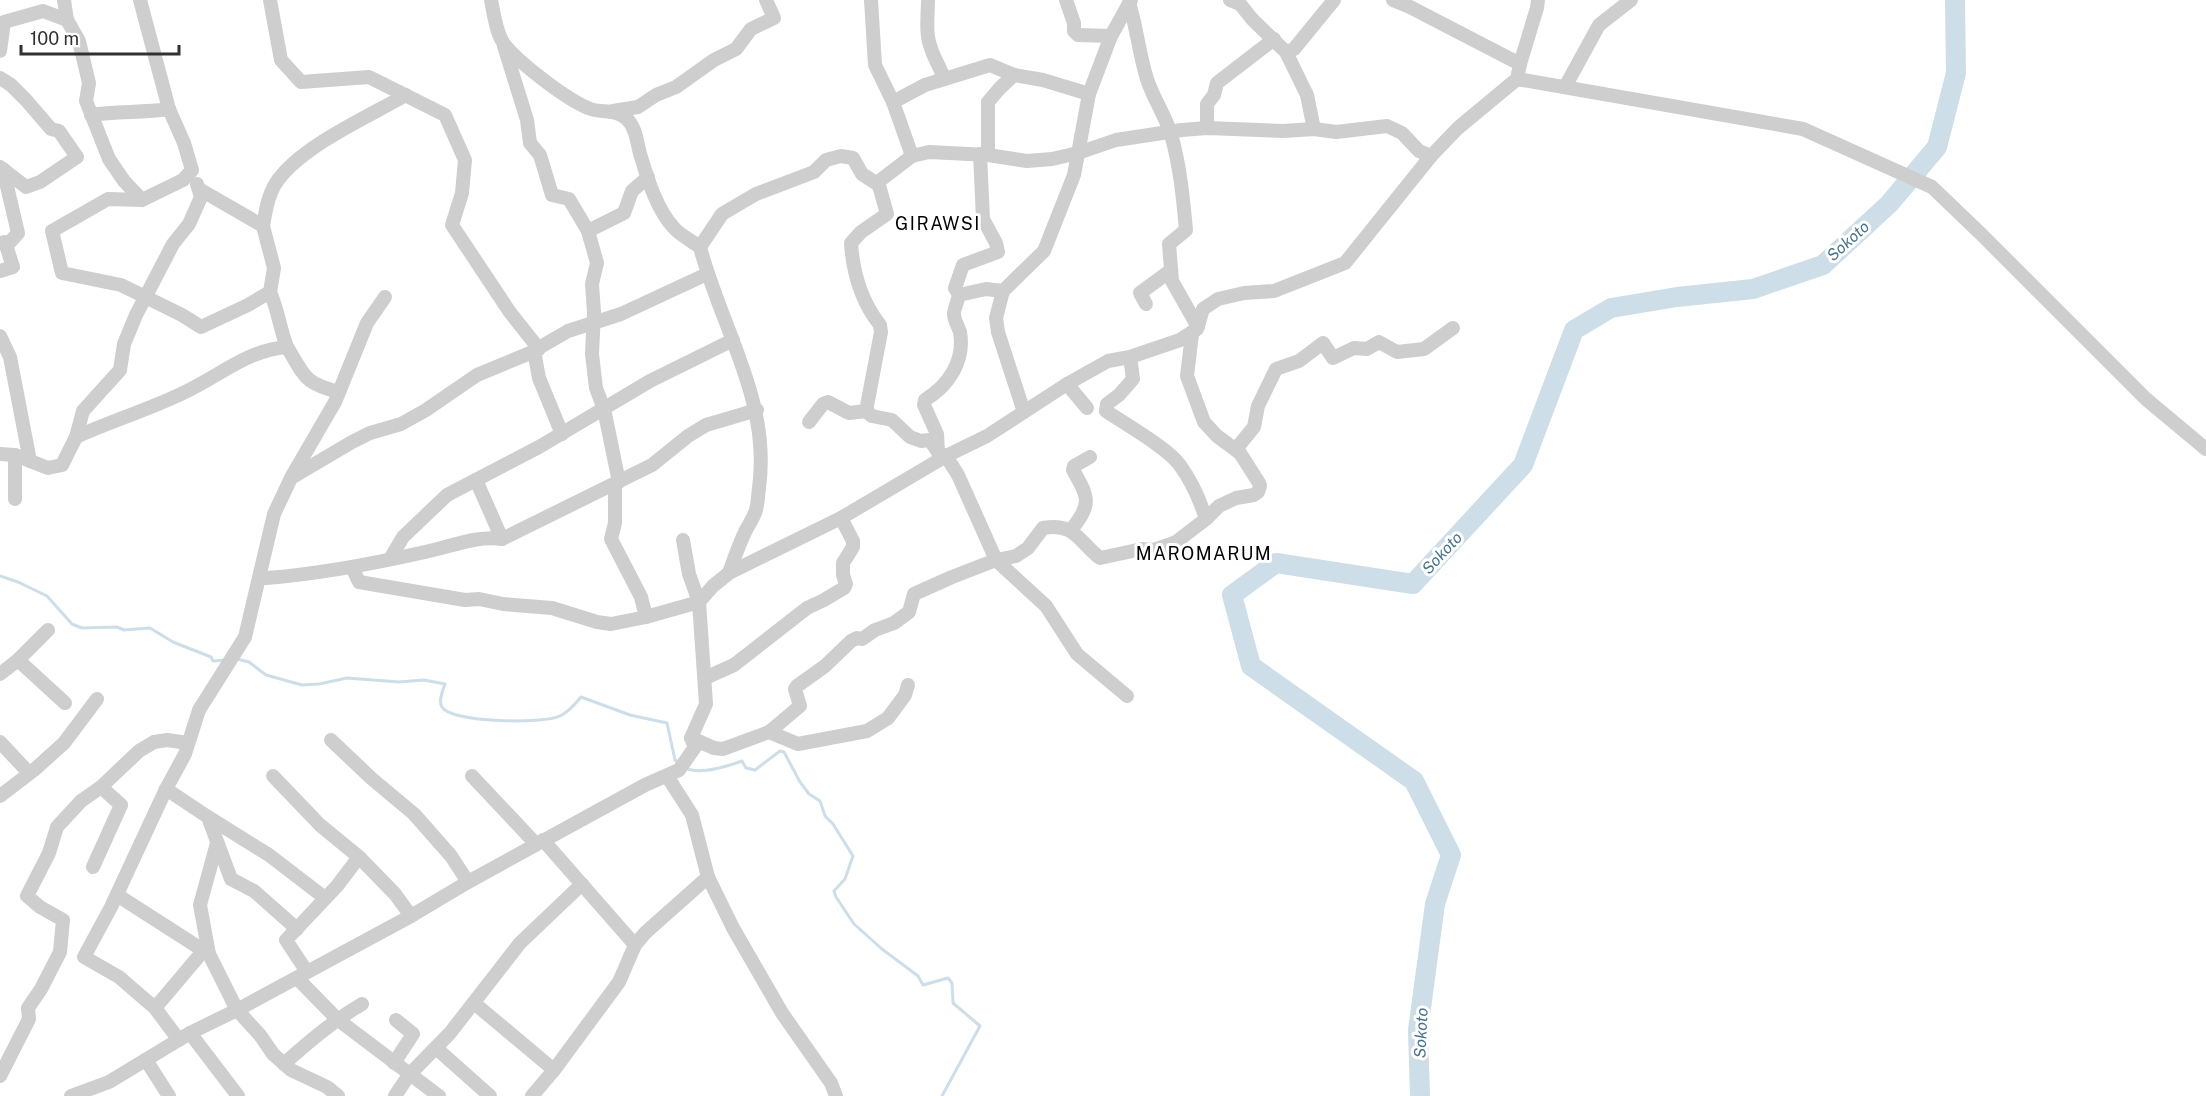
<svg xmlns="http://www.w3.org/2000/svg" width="2206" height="1096" viewBox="0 0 2206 1096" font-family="'Public Sans',sans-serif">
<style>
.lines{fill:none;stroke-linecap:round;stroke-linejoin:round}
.stream{stroke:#cddee8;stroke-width:3}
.river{stroke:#cddee8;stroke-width:20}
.minor{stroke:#cecece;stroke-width:14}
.labels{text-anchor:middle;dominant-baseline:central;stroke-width:6;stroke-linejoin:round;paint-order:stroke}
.water-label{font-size:16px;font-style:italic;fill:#46738c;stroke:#fff}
.quarter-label{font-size:18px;letter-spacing:1.5px;fill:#000;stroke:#fff}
</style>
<rect width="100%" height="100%" fill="#fff"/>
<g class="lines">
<!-- stream -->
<g class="stream">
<path d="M 0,576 L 18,582 L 47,596 L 72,624 L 82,628 L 117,627 L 124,630 L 150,628 L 173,642 L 211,657 L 213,661 L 225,660"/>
<path d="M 237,659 L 249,662 L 266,675 L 302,685 L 319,684 L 347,678 L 399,682 L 424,680 L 445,684 C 443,690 438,701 442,707 C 452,723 543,724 560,716 C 569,712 575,704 581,697 L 630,715 L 667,723 L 675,760 L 679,763"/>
<path d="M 684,767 C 697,776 728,766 742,761 L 746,768 L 755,770 L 780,751 L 784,752 L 800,782 L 809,794 L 820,801 L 825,816 L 833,824 L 853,856 L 845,879 L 834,891 L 836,897 L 854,924 L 882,949 L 918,976 L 923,985 L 948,978 L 952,983 L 953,1003 L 980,1026 L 942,1096"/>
</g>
<!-- river -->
<path class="river" d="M 1420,1096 L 1418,1030 L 1435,904 L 1451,855 L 1414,781 L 1251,666 L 1232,595 L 1276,563 L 1413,584 L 1523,465 L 1574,330 L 1611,308 L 1677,297 L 1753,289 L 1823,265 L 1889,204 L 1937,147 L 1956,73 L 1955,0"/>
<!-- minor -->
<g class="minor">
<path d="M 64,0 L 67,20"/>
<path d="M 270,0 L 281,60 L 301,82 L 369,77 L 445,115 L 465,160 L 462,193 L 452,225 L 509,311 L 539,349"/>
<path d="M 491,0 C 494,14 496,33 504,44 C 519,63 566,99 588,108 C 601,114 615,108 627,119 C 637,129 637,145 641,157 C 648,180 657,210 674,228 C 680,235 692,241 700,247 C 721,328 771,400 759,488 C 758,495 758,503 756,510 C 754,517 749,524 746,530 C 739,544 734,559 729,573"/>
<path d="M 871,0 L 875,65 L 893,102"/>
<path d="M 928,0 C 928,15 925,34 931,48 C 934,59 940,66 944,79"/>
<path d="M 1066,0 L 1074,23 L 1074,31 L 1078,35 L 1111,36"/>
<path d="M 1230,0 L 1240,4 L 1252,19 L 1286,52 L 1307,95 L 1314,129"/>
<path d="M 1393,0 L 1410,7 L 1520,64"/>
<path d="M 1129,3 C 1137,28 1139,54 1147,79 C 1153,98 1165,115 1171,134 C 1180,166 1183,197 1186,230 L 1169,244 L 1172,281 L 1198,327"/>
<path d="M 504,46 L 527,120 L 530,143 L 540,155 L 552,195 L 569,199 L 588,231 L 597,263 L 592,284 L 594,312 L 592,354 L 596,388 L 604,409 L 619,482"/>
<path d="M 0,51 L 4,22 L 43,11 L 67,20 L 79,41 L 89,83 L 86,101 L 109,159 L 124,181 L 142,200 L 183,180 L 192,170 L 184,143 L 169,109"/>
<path d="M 1286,52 L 1294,49 L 1334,0"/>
<path d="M 0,78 L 11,85 L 26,100 L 51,129 L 59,131 L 77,157 L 40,182 L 26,187 L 0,167"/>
<path d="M 1517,79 L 1803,129 L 1932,187 L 1982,235 L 2146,399 L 2206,449"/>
<path d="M 1565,87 L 1599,25 L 1631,0"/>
<path d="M 613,111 L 638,107 L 656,95 L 676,87 L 714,60 L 736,49 L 751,29 L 774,18 L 766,0"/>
<path d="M 91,115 C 117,111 143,113 169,109 L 140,0"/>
<path d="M 1207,128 L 1207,104 L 1214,95 L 1217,83 L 1274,39"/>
<path d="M 980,154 L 983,219 L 996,243 L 998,252 L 963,265 L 955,288 L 959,295 C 958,301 954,308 954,314 C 954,320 958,326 960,332 C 965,361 949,385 925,400 L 924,405 L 937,434 L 938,452 L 946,456 L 958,475 L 996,560 L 1046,606 L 1077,654 L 1127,696"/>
<path d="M 988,155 L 988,102 L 1000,88 L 1014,75 L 1043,80 L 1089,94"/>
<path d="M 912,156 L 893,102 L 925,85 L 990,65 L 1014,75"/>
<path d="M 142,200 L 108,199 L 52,231 L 62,273 L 121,285 L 182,315 L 201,327 L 248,305 L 270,292 L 274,268 L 263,226 L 199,189"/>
<path d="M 263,226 C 266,208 269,189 282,175 C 309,143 369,116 406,95"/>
<path d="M 588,231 L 624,213 L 632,191 L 648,177"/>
<path d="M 0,243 L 10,242 L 18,233 L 3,169"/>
<path d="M 700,247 L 722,214 L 756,194 L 814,172 L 826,160 L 841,156 L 853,158 L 862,174 L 879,185"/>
<path d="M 0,271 L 13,267 L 5,242"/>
<path d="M 959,295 L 986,289 L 1003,291"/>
<path d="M 1146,304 L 1140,293 L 1170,271"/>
<path d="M 0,336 L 10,357 L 30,461"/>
<path d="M 287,347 C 305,376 303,383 339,392"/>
<path d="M 534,351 L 539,378 L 562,434"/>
<path d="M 1130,357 L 1133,379 L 1119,395 L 1107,404 L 1106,411 C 1125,424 1166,447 1179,464 C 1191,480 1200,500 1206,519"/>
<path d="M 1067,384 L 1087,408"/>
<path d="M 866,411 L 881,332 L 880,325 C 861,301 853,274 851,243 L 861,232 L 887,214 L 878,182 L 912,156 L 929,152 L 988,155 L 1027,161 L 1052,159 L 1078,153 L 1116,140 L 1182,130 L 1207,128 L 1283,131 L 1314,129 L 1336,132 L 1387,126 L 1402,133 L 1419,151 L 1431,156"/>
<path d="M 1024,412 L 998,332 L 996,318 L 1003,291 L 1044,251 L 1074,175 L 1089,94 L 1111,36 L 1131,0"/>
<path d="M 809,422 L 823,404 L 828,402 L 849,413 L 866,411 L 872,416 L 892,420 L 910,437 L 921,441 L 930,440 L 938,452"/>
<path d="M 76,437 C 111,421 148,410 183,393 C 218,377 247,350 287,347 C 280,329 278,310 270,292"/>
<path d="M 1236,449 L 1254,427 L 1258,406 L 1276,369 L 1299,361 L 1323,343 L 1333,358 L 1354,348 L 1367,349 L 1379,342 L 1397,352 L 1424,349 L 1453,328"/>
<path d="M 0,454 L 15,455 L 48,468 L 62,465 L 76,437 L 83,411 L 120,370 L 124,344 L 136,315 L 173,244 L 189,224 L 201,197 L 197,184"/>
<path d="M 292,476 L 335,402 L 367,323 L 385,297"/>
<path d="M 476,480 L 502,539"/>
<path d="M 615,484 L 615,523 L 611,539 L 641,597 L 646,617 L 699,602 L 689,574 L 683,540"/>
<path d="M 15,499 L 15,455"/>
<path d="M 1071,530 C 1092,504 1089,498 1073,470 L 1074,466 L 1090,457"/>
<path d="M 390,559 L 403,537 L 447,495 L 539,447 L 650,381 L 733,340"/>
<path d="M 352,567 L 359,582 L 465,600 L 479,599 L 503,604 L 552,608 L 597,622 L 611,624 L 646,617"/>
<path d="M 260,577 L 266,578 C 320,574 372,564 425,552 C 450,547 477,535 502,539 L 652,465 L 688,436 L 706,425 L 757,410"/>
<path d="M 18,660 L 48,630"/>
<path d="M 0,674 L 18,660 L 65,703"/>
<path d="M 705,678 L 734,665 L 807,608 L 824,600 L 844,588 L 846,584 L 843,575 L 843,563 L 853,547 L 853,541 L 841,518"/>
<path d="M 769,732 L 798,744 L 867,731 L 888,718 L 905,695 L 908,685"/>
<path d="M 691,738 L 714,748 L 723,749 L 769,732 L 800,706 L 795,689 L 797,686 L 825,666 L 851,641 L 857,638 L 862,639 L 875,630 L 894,623 L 909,612 L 914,594 L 952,577 L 996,560 L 1016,556 L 1028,548 L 1043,528 C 1075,522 1079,542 1100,558 L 1142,549 L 1153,550 L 1176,542 L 1206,519 L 1219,506 L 1236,498 L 1254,495 L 1258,492 L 1260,486 L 1259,483 L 1240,453 L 1217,436 L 1204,422 L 1187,376 L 1192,334"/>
<path d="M 331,740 L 371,778 L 414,814 L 451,856 L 468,882"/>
<path d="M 0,742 L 29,773"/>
<path d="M 273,776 L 320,825 L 359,857 L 395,894 L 411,916"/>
<path d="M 472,776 L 536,844"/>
<path d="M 667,776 L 692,815 L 708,877 L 733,928 L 782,1013 L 831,1083 L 836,1096"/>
<path d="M 166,789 L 111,907 L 84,957 L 119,977 L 155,1008 L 179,1040"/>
<path d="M 0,796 L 34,770 L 64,743 L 97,699"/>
<path d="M 208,817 L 269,855 L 325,898"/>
<path d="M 543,840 L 635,945"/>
<path d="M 217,843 L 200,905 L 209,954 L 237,1010 L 260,1035 L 273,1054 L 291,1070 L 327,1087 L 338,1096"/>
<path d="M 93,867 L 121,805 L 101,787"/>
<path d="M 117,895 L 209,954"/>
<path d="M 297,929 L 254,891 L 231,879 L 208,817 L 166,789 L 185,754 L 199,710 L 245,637 L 274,514 L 291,478 L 352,442 L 370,433 L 401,424 L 426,410 L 477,375 L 530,353 L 568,331 L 621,314 L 707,274"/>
<path d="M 307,972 L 286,940 L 337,886 L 359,857"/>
<path d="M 297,978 L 337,1019 L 439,1096"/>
<path d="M 474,1003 L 554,1070"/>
<path d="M 155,1008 L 204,950"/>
<path d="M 190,1033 L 238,1096"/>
<path d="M 436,1048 L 490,1096"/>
<path d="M 146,1060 L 169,1096"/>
<path d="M 394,1063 L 413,1034 L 396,1020"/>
<path d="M 284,1064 C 309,1041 333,1021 362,1004"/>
<path d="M 0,1076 L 29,1019 L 28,1008 L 41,989 L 60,952 L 63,920 L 40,907 L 27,896 L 49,853 L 57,827 L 81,801 L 101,787 L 139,751 L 154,742 L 167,740 L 188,743"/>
<path d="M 71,1096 L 109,1082 L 190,1033 L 237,1010 L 411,916 L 468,882 L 645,785 L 679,770 L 695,747 L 691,738 L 706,704 L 699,602 L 713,586 L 729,573 L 841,518 L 946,456 L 987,436 L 1067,384 L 1108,361 L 1130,357 L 1180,340 L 1197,329 L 1203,309 L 1218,299 L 1244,293 L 1274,291 L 1345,263 L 1431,156 L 1458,128 L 1517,79 L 1520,64 L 1537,8 L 1538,0"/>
<path d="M 395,1096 L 409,1075 L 450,1033 L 520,943 L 582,884"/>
<path d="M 532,1096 L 554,1070 L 619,982 L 635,945 L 645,933 L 708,877"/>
</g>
</g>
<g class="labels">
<!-- water labels -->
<g class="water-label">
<text transform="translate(1848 241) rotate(-42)">Sokoto</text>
<text transform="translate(1442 553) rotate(-47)">Sokoto</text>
<text transform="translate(1421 1033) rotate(-87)">Sokoto</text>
</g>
<!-- quarter labels -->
<g class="quarter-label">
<text x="938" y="223">GIRAWSI</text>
<text x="1204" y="553">MAROMARUM</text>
</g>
</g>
<!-- scale -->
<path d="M21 45v9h158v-9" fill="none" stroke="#313131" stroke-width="3"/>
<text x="30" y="45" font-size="18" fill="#313131" stroke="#ffffff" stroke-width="4.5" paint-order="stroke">100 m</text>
</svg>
